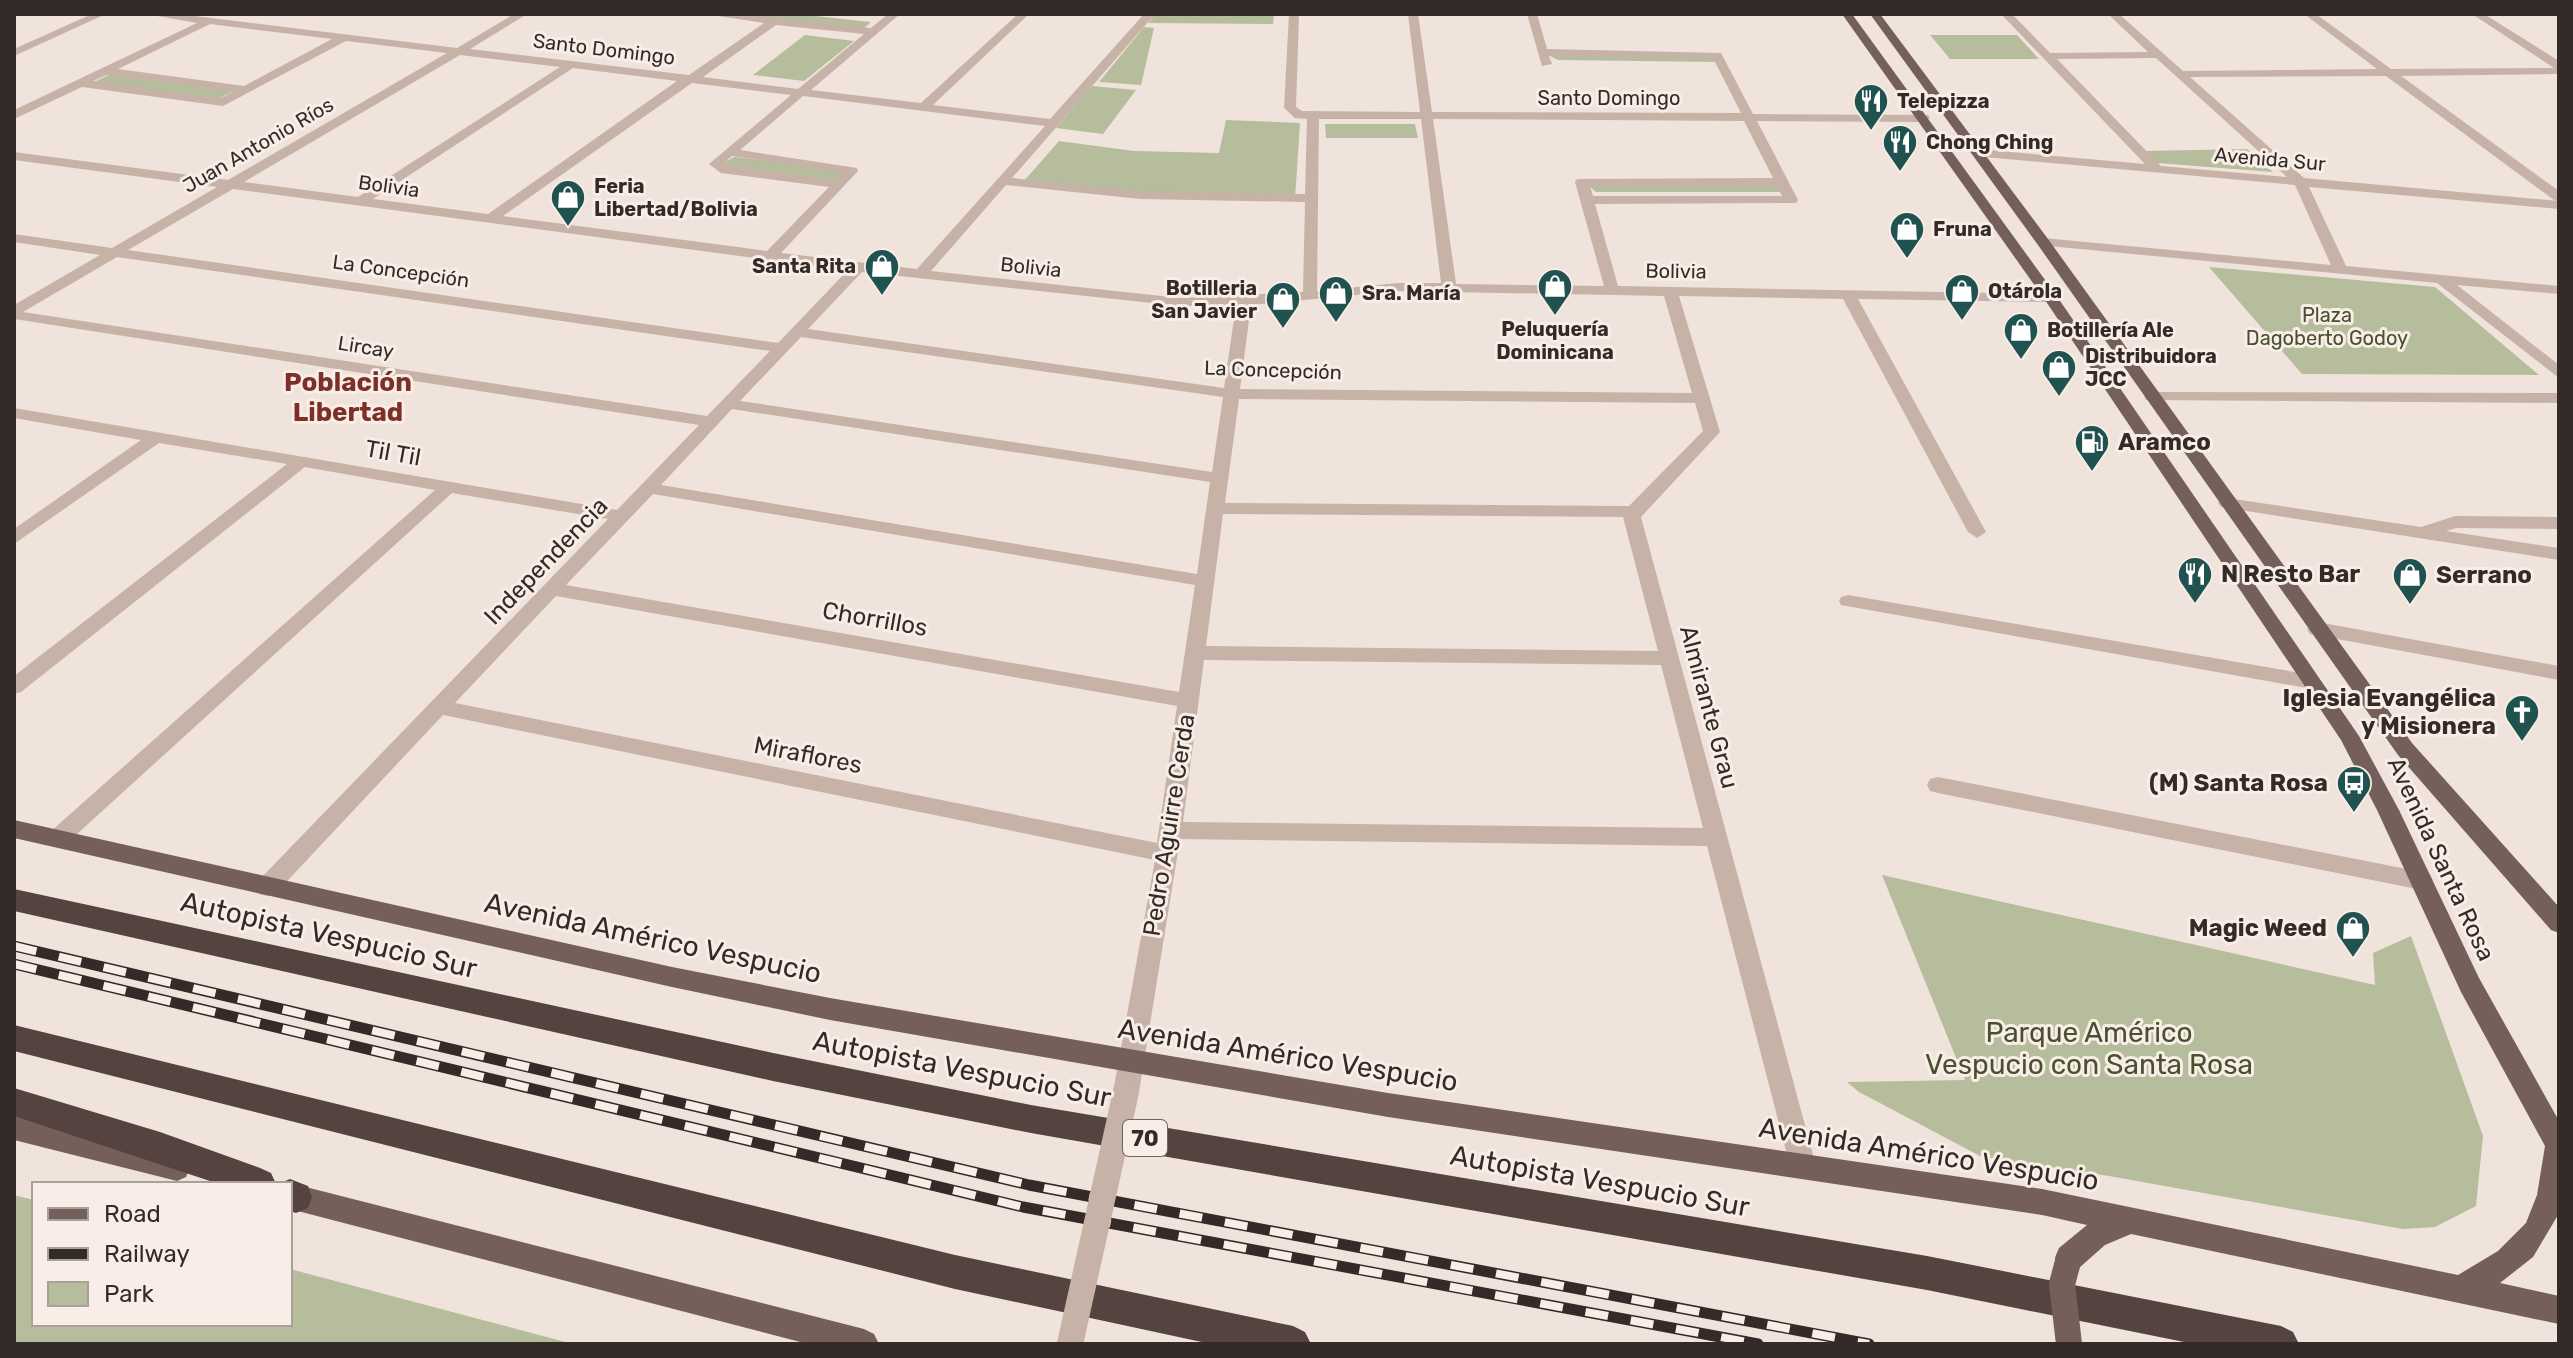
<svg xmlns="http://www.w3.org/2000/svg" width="2573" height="1358" viewBox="0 0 2573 1358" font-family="Rubik,sans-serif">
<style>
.green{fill:#b6bd9c}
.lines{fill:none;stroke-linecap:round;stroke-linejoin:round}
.minor{fill:#c7b2a8;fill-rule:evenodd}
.major{fill:#755f5a;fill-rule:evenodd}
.highway{fill:#54433f;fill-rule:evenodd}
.rail-casing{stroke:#342a28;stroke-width:11}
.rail{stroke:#f8eee7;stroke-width:8;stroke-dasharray:23;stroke-linecap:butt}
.minor-bridge{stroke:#c7b2a8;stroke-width:26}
.major-bridge{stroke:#755f5a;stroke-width:26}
.labels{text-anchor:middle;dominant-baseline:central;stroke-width:6;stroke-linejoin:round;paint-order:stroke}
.far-street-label{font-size:20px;fill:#342a28;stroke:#f8eee7}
.far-poi-label{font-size:20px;font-weight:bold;fill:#342a28;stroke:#f8eee7;text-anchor:start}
.far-park-label{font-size:20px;fill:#48502d;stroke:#f8eee7}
.shield{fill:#f8eee7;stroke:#6f6561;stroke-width:2}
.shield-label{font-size:22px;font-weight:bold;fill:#342a28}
.poi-label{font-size:24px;font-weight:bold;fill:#342a28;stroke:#f8eee7;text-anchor:start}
.street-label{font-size:24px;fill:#342a28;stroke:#f8eee7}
.neighbourhood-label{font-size:26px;font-weight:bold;fill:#7d3027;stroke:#f8eee7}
.near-street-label{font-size:28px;fill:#342a28;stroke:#f8eee7}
.near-park-label{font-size:28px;fill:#48502d;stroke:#f8eee7}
</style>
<rect width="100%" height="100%" fill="#f0e3db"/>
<!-- green -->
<g class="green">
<path d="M 729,14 L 796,14 L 871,22 L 863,29 Z"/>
<path d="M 1155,14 L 1274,14 L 1273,24 L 1148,23 Z"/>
<path d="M 1144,27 L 1154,28 L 1141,85 L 1099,82 Z"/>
<path d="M 805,35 L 854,41 L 804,81 L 753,75 Z"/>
<path d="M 1930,35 L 2017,35 L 2039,59 L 1950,59 Z"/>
<path d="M 1554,54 L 1714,54 L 1718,62 L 1558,60 L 1550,56 Z"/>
<path d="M 109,75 L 234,91 L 220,98 L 92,83 Z"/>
<path d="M 1092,86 L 1136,90 L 1103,134 L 1056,128 Z"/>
<path d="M 1226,120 L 1300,123 L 1295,199 L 1141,196 L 1024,181 L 1059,141 L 1134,151 L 1219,153 Z"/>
<path d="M 1325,124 L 1415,124 L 1418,138 L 1326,138 Z"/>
<path d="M 2247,149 L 2273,172 L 2157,163 L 2144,151 Z"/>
<path d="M 734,157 L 843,170 L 841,179 L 834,180 L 721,164 Z"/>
<path d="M 1774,184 L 1785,192 L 1596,192 L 1589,186 Z"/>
<path d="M 2209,267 L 2435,287 L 2539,375 L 2302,374 Z"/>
<path d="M 1882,875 L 2375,985 L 2373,953 L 2411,936 L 2483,1136 L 2476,1206 L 2435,1227 L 2403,1229 L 2109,1176 L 1982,1157 L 1859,1092 L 1847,1082 L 1965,1080 Z"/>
<path d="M 14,1195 L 34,1200 L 34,1324 L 290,1324 L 290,1269 L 573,1344 L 14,1344 Z"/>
</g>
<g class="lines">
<!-- minor -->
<g class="minor">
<path d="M 92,14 L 106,14 L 14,56 L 14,49 Z"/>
<path d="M 146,14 L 178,14 L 457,48 L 514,14 L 527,14 L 470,49 L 689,75 L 764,23 L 705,14 L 739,14 L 871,28 L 888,14 L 900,14 L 811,90 L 921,103 L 1018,14 L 1029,14 L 933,105 L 1050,119 L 1144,14 L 1155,14 L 1012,178 L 1140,191 L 1305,194 L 1307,119 L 1295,118 L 1284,108 L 1289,14 L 1299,14 L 1296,107 L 1302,111 L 1420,112 L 1408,14 L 1418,14 L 1432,112 L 1741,113 L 1713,58 L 1549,56 L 1552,64 L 1542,66 L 1527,14 L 1537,14 L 1547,49 L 1721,53 L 1753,114 L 1928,115 L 1930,118 L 1924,122 L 1757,121 L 1798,200 L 1796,203 L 1595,204 L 1618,286 L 2051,294 L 2058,298 L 2051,302 L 1858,299 L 1986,532 L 1977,538 L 1968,532 L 1843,299 L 1679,296 L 1720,432 L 1641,517 L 1816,1166 L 1812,1175 L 1803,1179 L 1794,1175 L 1790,1166 L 1707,846 L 1180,839 L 1139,1092 L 1135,1100 L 1126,1104 L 1117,1100 L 1113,1092 L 1155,860 L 443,715 L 275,894 L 267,896 L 259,894 L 256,887 L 259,880 L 608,519 L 452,493 L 66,844 L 58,847 L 50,844 L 47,838 L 50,832 L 435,490 L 305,467 L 21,692 L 14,694 L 14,676 L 287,464 L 159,443 L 14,544 L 14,529 L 141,440 L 14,418 L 14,408 L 617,510 L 699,425 L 14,319 L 14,305 L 100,255 L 14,242 L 14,234 L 112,248 L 217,187 L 14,160 L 14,152 L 228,180 L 447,53 L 346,41 L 223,106 L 82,87 L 14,119 L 14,110 L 197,23 ZM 210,24 L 332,39 L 244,86 L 118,69 ZM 776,25 L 864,34 L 798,89 L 703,77 ZM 460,55 L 560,67 L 358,197 L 244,182 ZM 573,68 L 677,81 L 488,214 L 373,199 ZM 107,75 L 233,92 L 221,98 L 93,81 ZM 692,83 L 791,95 L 709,164 L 721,173 L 829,187 L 767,251 L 503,216 ZM 803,96 L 1045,126 L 917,269 L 781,253 L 858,171 L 857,168 L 740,150 ZM 1319,119 L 1421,119 L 1441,283 L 1398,283 L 1317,291 ZM 1433,119 L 1744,121 L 1773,178 L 1577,179 L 1575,182 L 1604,286 L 1456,284 ZM 732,156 L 842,173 L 836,180 L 723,164 ZM 1006,185 L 1140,199 L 1305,202 L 1303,292 L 1180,298 L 931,271 ZM 1590,186 L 1777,186 L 1782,196 L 1593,196 ZM 233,189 L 770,260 L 848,270 L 778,343 L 128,250 ZM 117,257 L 770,351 L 707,416 L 23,312 ZM 862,272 L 1180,306 L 1236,305 L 1224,388 L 808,329 ZM 1398,291 L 1664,296 L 1692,393 L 1240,389 L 1251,305 ZM 801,337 L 1223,397 L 1212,472 L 740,401 ZM 1239,399 L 1695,403 L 1703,431 L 1629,506 L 1225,503 ZM 732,409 L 1210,482 L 1197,574 L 661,485 ZM 653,494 L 1195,585 L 1179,692 L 566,585 ZM 1223,514 L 1623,517 L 1658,651 L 1206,646 ZM 556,596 L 1177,706 L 1157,843 L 455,703 ZM 1204,660 L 1661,665 L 1703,828 L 1183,822 Z"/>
<path d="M 2001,14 L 2012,14 L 2050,53 L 2148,52 L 2108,14 L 2119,14 L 2183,71 L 2377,69 L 2304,14 L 2316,14 L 2391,69 L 2554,68 L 2472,14 L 2484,14 L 2559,61 L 2559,74 L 2401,76 L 2559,191 L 2559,209 L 2309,187 L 2346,266 L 2559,286 L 2559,294 L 2457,285 L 2559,365 L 2559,378 L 2437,283 L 2038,245 L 2036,242 L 2043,238 L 2331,265 L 2295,185 L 1973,156 L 1973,150 L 1977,149 L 2145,164 ZM 2156,58 L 2287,177 L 2161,166 L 2057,59 ZM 2386,76 L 2554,200 L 2559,201 L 2304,178 L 2190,77 Z"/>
<path d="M 2152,392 L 2559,393 L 2559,403 L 2146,400 L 2144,397 Z"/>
<path d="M 2227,498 L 2421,527 L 2455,516 L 2559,517 L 2559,529 L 2456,528 L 2446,531 L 2559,548 L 2559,560 L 2221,507 L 2218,503 L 2221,499 Z"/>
<path d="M 1848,595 L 2312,675 L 2322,682 L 2312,689 L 1841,605 L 1839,601 L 1841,597 Z"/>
<path d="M 2317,622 L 2559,666 L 2559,680 L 2310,634 L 2307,629 Z"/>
<path d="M 1938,777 L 2422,872 L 2430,874 L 2433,881 L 2430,888 L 2422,890 L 1938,793 L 1930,791 L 1927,785 L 1930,779 Z"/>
</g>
<!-- major -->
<g class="major">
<path d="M 1842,14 L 1852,14 L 2056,295 L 2359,736 L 2399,810 L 2479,978 L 2559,1121 L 2558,1215 L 2533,1257 L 2500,1283 L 2559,1296 L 2559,1324 L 2131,1234 L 2105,1245 L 2079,1268 L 2069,1272 L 2059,1268 L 2055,1258 L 2059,1248 L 2087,1225 L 2042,1215 L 1388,1117 L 830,1020 L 672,987 L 14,838 L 14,820 L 672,967 L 830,998 L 1388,1093 L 2042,1189 L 2458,1275 L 2498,1251 L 2526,1223 L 2537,1195 L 2545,1146 L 2461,992 L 2377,810 L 2341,740 L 2045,300 Z"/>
<path d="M 1870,14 L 1880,14 L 2048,239 L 2412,743 L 2559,907 L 2559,933 L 2551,930 L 2398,755 L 2038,245 Z"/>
<path d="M 14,1116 L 177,1155 L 186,1159 L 190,1168 L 186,1177 L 177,1181 L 14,1140 Z"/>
<path d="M 290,1183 L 864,1329 L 874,1334 L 879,1344 L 808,1344 L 290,1209 L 290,1184 L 287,1184 Z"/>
</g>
<!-- highway -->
<g class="highway">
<path d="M 14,889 L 773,1053 L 1031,1105 L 1927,1256 L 2281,1326 L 2293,1332 L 2299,1344 L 2194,1344 L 1927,1290 L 1031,1133 L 773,1081 L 14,911 Z"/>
<path d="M 14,1025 L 955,1255 L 1293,1326 L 1305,1332 L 1311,1344 L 1211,1344 L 955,1289 L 14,1051 Z"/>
<path d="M 14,1088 L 160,1132 L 260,1168 L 271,1173 L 276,1184 L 219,1184 L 14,1116 Z"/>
<path d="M 290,1179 L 308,1186 L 312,1197 L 308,1208 L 296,1213 L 290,1211 L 290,1184 L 278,1184 Z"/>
</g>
<!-- rail casing -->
<g class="rail-casing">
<g id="rail">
<path d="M 14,946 L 1029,1185 L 1869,1344"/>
<path d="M 14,964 L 1023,1207 L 1758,1344"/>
</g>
</g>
<!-- rail -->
<use href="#rail" class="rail"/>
<!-- minor-bridge -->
<path class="minor-bridge" d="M 1070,1344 L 1126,1092"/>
<!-- major-bridge -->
<path class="major-bridge" d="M 2069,1258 L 2062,1284 L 2069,1344"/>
</g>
<!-- icons -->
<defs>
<g id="restaurant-pin" transform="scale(1.8)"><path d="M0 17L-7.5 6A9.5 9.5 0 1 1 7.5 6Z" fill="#20524f" stroke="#f8eee7"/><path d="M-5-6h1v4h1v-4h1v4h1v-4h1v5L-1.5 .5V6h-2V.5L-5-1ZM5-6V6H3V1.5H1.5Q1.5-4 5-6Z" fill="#fff"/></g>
<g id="shop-pin" transform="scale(1.8)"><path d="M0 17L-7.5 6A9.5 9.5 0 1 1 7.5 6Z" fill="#20524f" stroke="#f8eee7"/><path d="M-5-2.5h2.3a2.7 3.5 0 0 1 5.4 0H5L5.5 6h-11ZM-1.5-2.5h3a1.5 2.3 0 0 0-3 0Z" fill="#fff"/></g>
<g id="fuel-pin" transform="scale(1.8)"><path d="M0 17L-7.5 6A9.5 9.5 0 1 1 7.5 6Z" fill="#20524f" stroke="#f8eee7"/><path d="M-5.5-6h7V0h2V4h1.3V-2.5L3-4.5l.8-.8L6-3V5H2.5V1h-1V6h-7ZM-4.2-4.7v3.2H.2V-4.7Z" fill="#fff"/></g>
<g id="church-pin" transform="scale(1.8)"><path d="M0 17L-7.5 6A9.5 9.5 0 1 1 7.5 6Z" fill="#20524f" stroke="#f8eee7"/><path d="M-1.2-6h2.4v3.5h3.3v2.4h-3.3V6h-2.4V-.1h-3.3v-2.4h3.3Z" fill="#fff"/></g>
<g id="bus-pin" transform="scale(1.8)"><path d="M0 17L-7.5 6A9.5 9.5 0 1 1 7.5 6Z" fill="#20524f" stroke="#f8eee7"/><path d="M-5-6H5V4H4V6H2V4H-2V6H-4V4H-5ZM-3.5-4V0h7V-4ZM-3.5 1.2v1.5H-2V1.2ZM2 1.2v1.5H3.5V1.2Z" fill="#fff"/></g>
</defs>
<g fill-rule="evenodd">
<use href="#restaurant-pin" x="1871" y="101"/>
<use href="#restaurant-pin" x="1900" y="142"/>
<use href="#shop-pin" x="568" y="197"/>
<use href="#shop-pin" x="1907" y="229"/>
<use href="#shop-pin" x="882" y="266"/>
<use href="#shop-pin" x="1555" y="286"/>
<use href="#shop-pin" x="1962" y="291"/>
<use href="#shop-pin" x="1336" y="293"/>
<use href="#shop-pin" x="1283" y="299"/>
<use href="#shop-pin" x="2021" y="330"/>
<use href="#shop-pin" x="2059" y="367"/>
<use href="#fuel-pin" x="2092" y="442"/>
<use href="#restaurant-pin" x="2195" y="574"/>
<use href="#shop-pin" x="2410" y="575"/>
<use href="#church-pin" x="2522" y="712"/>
<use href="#bus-pin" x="2354" y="783"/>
<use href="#shop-pin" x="2353" y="928"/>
</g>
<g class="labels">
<!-- far-street labels -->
<g class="far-street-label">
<text transform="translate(604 49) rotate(7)">Santo Domingo</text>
<text x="1609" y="98">Santo Domingo</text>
<text transform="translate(258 145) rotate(-30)">Juan Antonio Ríos</text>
<text transform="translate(2270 159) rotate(5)">Avenida Sur</text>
<text transform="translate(389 186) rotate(8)">Bolivia</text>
<text transform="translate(1031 267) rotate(6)">Bolivia</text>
<text transform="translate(401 271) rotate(8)">La Concepción</text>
<text transform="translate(1676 271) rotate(1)">Bolivia</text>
<text transform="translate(366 347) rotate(9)">Lircay</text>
<text transform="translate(1273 370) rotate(2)">La Concepción</text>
</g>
<!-- far-poi labels -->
<g class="far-poi-label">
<text x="1897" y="101">Telepizza</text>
<text x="1926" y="142">Chong Ching</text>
<text x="594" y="186">Feria<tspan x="594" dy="23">Libertad/Bolivia</tspan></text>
<text x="1933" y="229">Fruna</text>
<text x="856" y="266" text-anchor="end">Santa Rita</text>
<text x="1257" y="288" text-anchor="end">Botilleria<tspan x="1257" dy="23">San Javier</tspan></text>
<text x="1988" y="291">Otárola</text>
<text x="1362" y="293">Sra. María</text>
<text x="1555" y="329" text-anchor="middle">Peluquería<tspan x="1555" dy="23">Dominicana</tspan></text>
<text x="2047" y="330">Botillería Ale</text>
<text x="2085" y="356">Distribuidora<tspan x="2085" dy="23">JCC</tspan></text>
</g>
<!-- far-park labels -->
<g class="far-park-label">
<text x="2327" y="315">Plaza<tspan x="2327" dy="23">Dagoberto Godoy</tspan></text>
</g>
<!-- shield labels -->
<rect class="shield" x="1123" y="1120" width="44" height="36" rx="6"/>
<g class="shield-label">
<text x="1145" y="1138">70</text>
</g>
<!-- poi labels -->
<g class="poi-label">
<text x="2118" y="442">Aramco</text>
<text x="2221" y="574">N Resto Bar</text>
<text x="2436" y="575">Serrano</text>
<text x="2496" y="698" text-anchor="end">Iglesia Evangélica<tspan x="2496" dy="28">y Misionera</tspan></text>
<text x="2328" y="783" text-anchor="end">(M) Santa Rosa</text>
<text x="2327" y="928" text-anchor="end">Magic Weed</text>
</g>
<!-- street labels -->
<g class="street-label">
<text transform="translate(393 453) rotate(10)">Til Til</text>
<text transform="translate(546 561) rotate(-46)">Independencia</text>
<text transform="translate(875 619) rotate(10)">Chorrillos</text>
<text transform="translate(1709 707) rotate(75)">Almirante Grau</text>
<text transform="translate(808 755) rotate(11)">Miraflores</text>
<text transform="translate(1169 825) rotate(-81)">Pedro Aguirre Cerda</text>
<text transform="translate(2441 859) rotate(65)">Avenida Santa Rosa</text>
</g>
<!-- neighbourhood labels -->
<g class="neighbourhood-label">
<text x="348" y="382">Población<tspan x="348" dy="30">Libertad</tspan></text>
</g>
<!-- near-street labels -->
<g class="near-street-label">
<text transform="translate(329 935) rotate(13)">Autopista Vespucio Sur</text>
<text transform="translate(653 938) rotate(12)">Avenida Américo Vespucio</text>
<text transform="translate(1288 1055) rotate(9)">Avenida Américo Vespucio</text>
<text transform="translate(962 1069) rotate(11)">Autopista Vespucio Sur</text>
<text transform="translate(1929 1154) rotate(9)">Avenida Américo Vespucio</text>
<text transform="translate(1600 1181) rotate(10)">Autopista Vespucio Sur</text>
</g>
<!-- near-park labels -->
<g class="near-park-label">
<text x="2089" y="1032">Parque Américo<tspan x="2089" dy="32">Vespucio con Santa Rosa</tspan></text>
</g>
</g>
<!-- border -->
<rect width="2573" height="1358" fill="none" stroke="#342a28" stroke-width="32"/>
<!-- legend -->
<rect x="32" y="1182" width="260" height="144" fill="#f8eee7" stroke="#aaa09b" stroke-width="2"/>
<rect x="48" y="1208" width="40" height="12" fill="#755f5a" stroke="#aaa09b" stroke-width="2"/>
<text x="104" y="1222" font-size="24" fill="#342a28">Road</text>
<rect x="48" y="1248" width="40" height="12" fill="#342a28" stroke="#aaa09b" stroke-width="2"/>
<text x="104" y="1262" font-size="24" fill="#342a28">Railway</text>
<rect x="48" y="1282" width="40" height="24" fill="#b6bd9c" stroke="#aaa09b" stroke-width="2"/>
<text x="104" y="1302" font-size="24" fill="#342a28">Park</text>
</svg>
